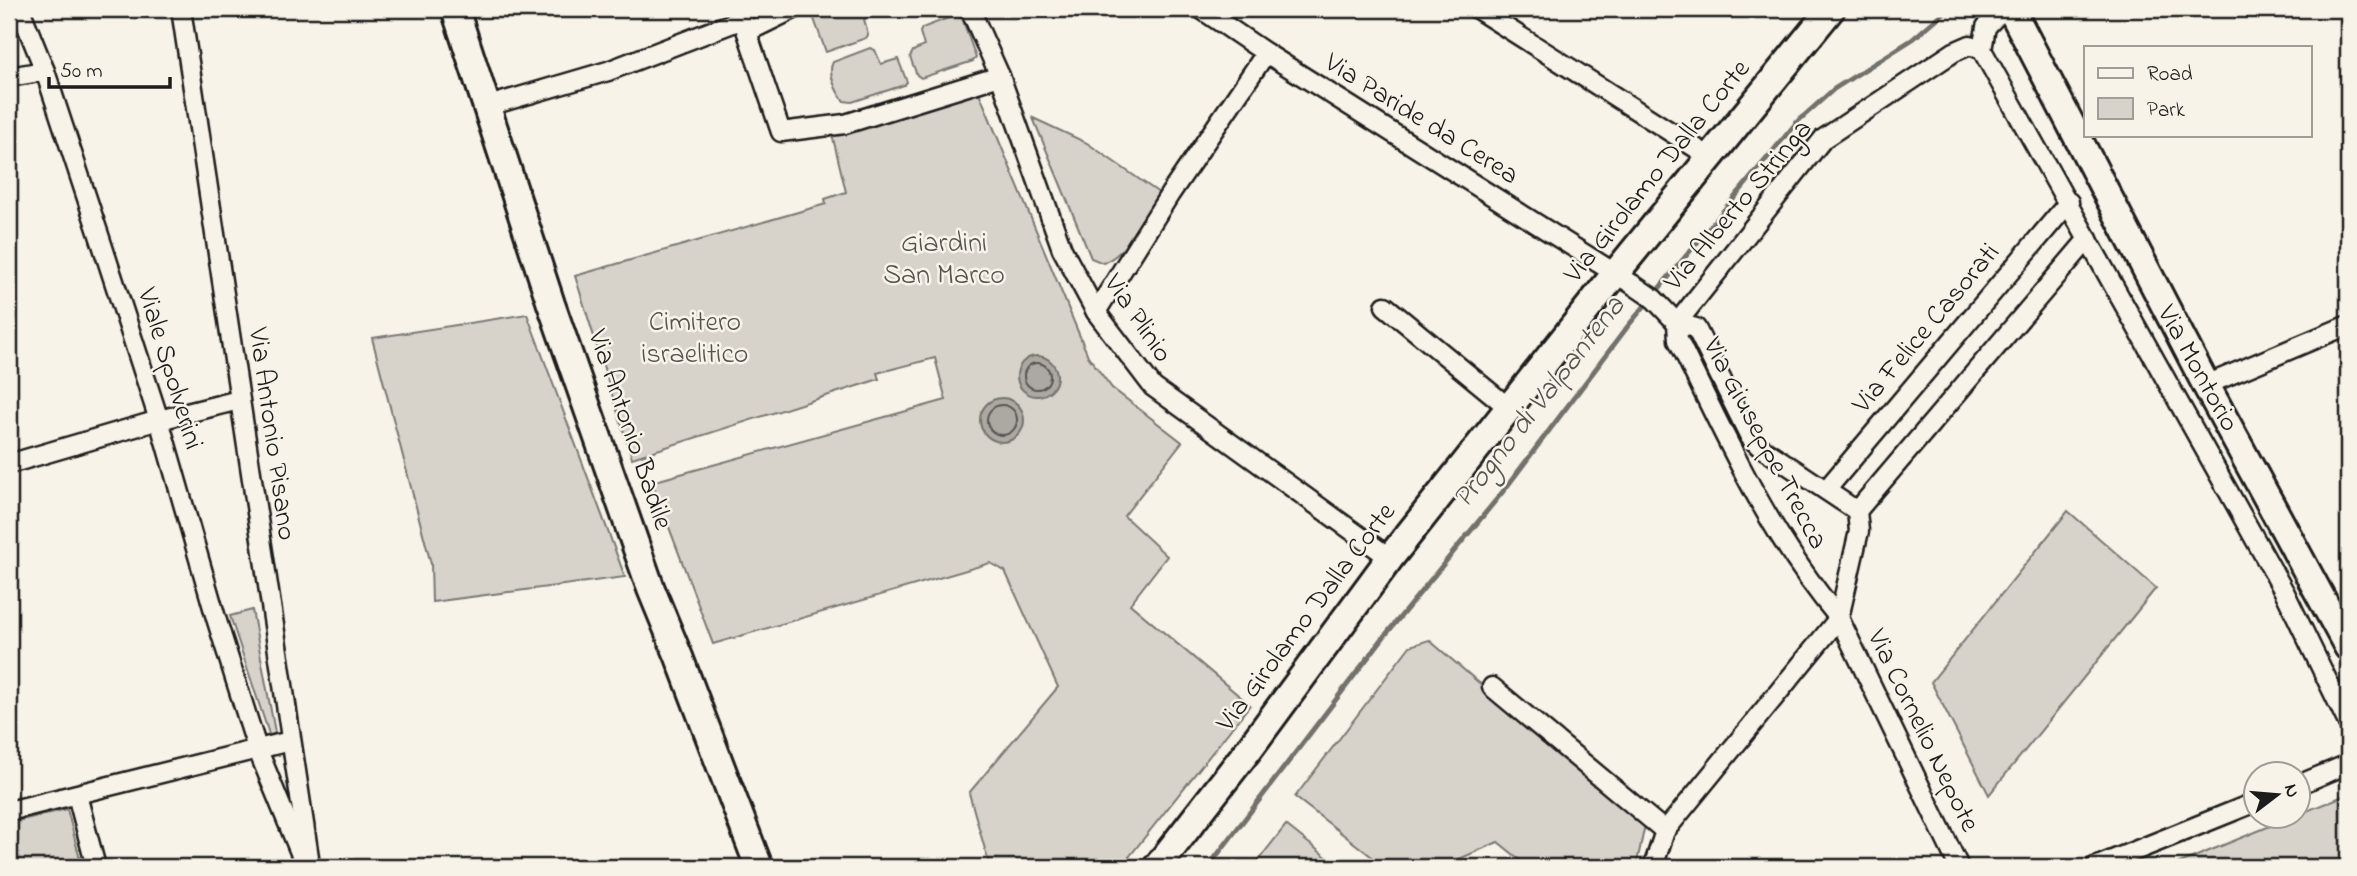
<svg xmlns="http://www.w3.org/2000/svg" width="2357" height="876" viewBox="0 0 2357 876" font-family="'Indie Flower',sans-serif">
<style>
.green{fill:#d7d3cb;stroke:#7a7874;stroke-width:2}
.water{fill:#aca9a2;stroke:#72716c;stroke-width:2}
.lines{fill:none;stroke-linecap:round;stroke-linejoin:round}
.shore{stroke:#565452;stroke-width:2}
.stream{stroke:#72716c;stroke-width:5}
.street-casing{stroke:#1c1c1c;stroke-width:23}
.secondary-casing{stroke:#1c1c1c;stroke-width:32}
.street{stroke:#f7f3e8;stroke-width:18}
.secondary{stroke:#f7f3e8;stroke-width:26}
.labels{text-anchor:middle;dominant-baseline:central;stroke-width:5;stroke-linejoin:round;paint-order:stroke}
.street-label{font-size:28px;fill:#1c1c1c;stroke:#f7f3e8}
.park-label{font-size:28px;fill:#545351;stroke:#f7f3e8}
.water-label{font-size:30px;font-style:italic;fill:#565452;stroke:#f7f3e8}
</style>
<rect width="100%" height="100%" fill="#f7f3e8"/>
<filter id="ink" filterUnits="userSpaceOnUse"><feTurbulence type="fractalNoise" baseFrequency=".0143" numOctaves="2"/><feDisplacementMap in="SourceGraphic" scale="14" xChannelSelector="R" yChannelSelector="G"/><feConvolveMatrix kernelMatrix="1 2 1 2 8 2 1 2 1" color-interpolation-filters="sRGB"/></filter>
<g filter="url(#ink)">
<!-- green -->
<g class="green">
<path d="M 816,9 L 879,9 L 879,11 L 864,19 L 868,35 L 866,38 L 826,52 L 813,16 Z"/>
<path d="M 956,15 L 962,18 L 976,58 L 973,61 L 921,78 L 917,75 L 910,57 L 913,51 L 924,46 L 920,32 L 922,28 Z"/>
<path d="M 870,48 L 875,50 L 881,64 L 898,59 L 907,82 L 904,85 L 852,102 L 844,101 C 836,92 827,72 833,62 Z"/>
<path d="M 978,90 L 1088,356 L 1112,388 L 1182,442 L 1124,516 L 1167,556 L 1130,604 L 1250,705 L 1121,867 L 990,867 L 969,793 L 1058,687 L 1005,571 L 990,563 L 713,644 L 652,482 L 946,400 L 935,358 L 877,373 L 879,379 L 632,458 L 575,276 L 826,204 L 825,199 L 846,192 L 832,134 Z"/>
<path d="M 1033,118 L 1087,143 L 1159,193 C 1144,218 1131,251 1103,263 L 1091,258 Z"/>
<path d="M 527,314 L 625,577 L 432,602 L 431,564 L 372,338 Z"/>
<path d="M 2068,511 L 2156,588 L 1989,795 L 1931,682 Z"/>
<path d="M 252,610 L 275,732 L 273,736 L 269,735 L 268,731 L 230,616 Z"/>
<path d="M 1429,640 L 1645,825 L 1636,867 L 1529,867 L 1498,842 L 1441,867 L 1385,867 L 1295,797 L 1410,646 Z"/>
<path d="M 2348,794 L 2348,867 L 2170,867 Z"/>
<path d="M 67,809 L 82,867 L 9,867 L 9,823 Z"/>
<path d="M 1286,825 L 1330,860 L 1325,867 L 1253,867 Z"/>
</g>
<!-- water -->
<g class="water">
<circle cx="1037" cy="376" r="20"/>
<circle cx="1002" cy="420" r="22"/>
</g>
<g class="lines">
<!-- shore -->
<g class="shore">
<circle cx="1037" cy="376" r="13"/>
<circle cx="1002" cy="420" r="15"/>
</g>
<!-- stream -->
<path class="stream" d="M 1208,867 L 1383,638 L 1505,489 L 1628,326 L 1797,122 L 1834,89 L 1913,39 L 1948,9"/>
<!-- street casing -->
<g class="street-casing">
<g id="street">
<path d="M 20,9 L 45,71 L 99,235 L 159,420 L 216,618 L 257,748 L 306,867"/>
<path d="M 181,9 L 309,857"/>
<path d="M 739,9 L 781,132 L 845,124 L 1000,76"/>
<path d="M 970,9 L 1000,76 L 1062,249 L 1096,312 L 1153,387 L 1390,558"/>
<path d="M 1201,9 L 1266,53 L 1632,284 L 1654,299 L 1677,323 L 1696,328 L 1750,437 L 1759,446 L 1857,511 L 1859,531 L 1839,618 L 1665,831 L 1653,867"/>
<path d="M 1477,9 L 1710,157"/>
<path d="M 747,32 L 794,9"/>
<path d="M 1982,50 L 2285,593 L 2348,723"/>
<path d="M 1982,50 L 1986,27 L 2003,9"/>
<path d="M 9,77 L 45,71"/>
<path d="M 485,107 L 608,71 L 743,19"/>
<path d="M 1385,306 L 1509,408"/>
<path d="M 1096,312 L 1170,194 L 1266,53"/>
<path d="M 1677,323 L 1678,340 C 1725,436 1769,535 1839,618 L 1959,867"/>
<path d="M 1677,323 L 1823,139 L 1954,52 L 1970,45 L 1982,50"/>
<path d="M 2206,385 L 2348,325"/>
<path d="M 9,464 L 159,420 L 239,400"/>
<path d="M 1826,490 L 2069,202"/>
<path d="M 1857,511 L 2088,239"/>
<path d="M 1492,687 L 1665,831"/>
<path d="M 2298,785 L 2348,764"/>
<path d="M 77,795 L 96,867"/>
<path d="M 9,811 L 290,741"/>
<path d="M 2095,867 L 2256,802"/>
</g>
</g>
<!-- secondary casing -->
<g class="secondary-casing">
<g id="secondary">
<path d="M 455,9 L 551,304 L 651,589 L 679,657 L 759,867"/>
<path d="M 2011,9 L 2206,385 L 2348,647"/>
<path d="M 1157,867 L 1249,749 L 1390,558 L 1615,274 L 1831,9"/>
</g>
</g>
<!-- street -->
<use href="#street" class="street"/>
<!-- secondary -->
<use href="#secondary" class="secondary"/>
</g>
</g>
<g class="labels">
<!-- street labels -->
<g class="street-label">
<text transform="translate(1421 120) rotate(32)">Via Paride da Cerea</text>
<text transform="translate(1658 172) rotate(-51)">Via Girolamo Dalla Corte</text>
<text transform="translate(1739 206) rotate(-50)">Via Alberto Stringa</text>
<text transform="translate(1137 319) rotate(56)">Via Plinio</text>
<text transform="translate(1927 329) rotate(-50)">Via Felice Casorati</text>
<text transform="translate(169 369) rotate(73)">Viale Spolverini</text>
<text transform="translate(2197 369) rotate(61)">Via Montorio</text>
<text transform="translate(629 430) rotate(71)">Via Antonio Badile</text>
<text transform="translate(271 434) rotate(82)">Via Antonio Pisano</text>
<text transform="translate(1764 444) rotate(62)">Via Giuseppe Trecca</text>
<text transform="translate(1307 618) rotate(-53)">Via Girolamo Dalla Corte</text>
<text transform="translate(1922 731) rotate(64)">Via Cornelio Nepote</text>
</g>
<!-- park labels -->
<g class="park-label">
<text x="944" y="244">Giardini<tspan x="944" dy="32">San Marco</tspan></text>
<text x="695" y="323">Cimitero<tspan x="695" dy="32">israelitico</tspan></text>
</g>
<!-- water labels -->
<g class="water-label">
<text transform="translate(1540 403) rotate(-52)">Progno di Valpantena</text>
</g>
</g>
<!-- margin -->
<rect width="2357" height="876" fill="none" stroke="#f7f3e8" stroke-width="35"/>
<rect x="18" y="18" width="2322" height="841" fill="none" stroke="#1c1c1c" stroke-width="2.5" filter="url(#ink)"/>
<!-- legend -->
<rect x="2084" y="46" width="228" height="91" fill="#f7f3e8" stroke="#9f9d96" stroke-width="2"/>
<rect x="2098" y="68" width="35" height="10" fill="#f7f3e8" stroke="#9f9d96" stroke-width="2"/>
<text x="2147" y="80" font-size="21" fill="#1c1c1c">Road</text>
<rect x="2098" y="98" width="35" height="21" fill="#d7d3cb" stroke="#9f9d96" stroke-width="2"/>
<text x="2147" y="116" font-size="21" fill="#1c1c1c">Park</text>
<!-- north arrow -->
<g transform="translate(2277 795) rotate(74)"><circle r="33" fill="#f7f3e8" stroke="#9f9d96" stroke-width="2"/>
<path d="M0-5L12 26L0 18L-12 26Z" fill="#1c1c1c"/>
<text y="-10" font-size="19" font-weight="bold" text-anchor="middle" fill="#1c1c1c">N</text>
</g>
<!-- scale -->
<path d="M49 77v10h121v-10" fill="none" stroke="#1c1c1c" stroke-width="3.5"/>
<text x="60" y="77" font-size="21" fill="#1c1c1c" stroke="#f7f3e8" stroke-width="5" paint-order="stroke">50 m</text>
</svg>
